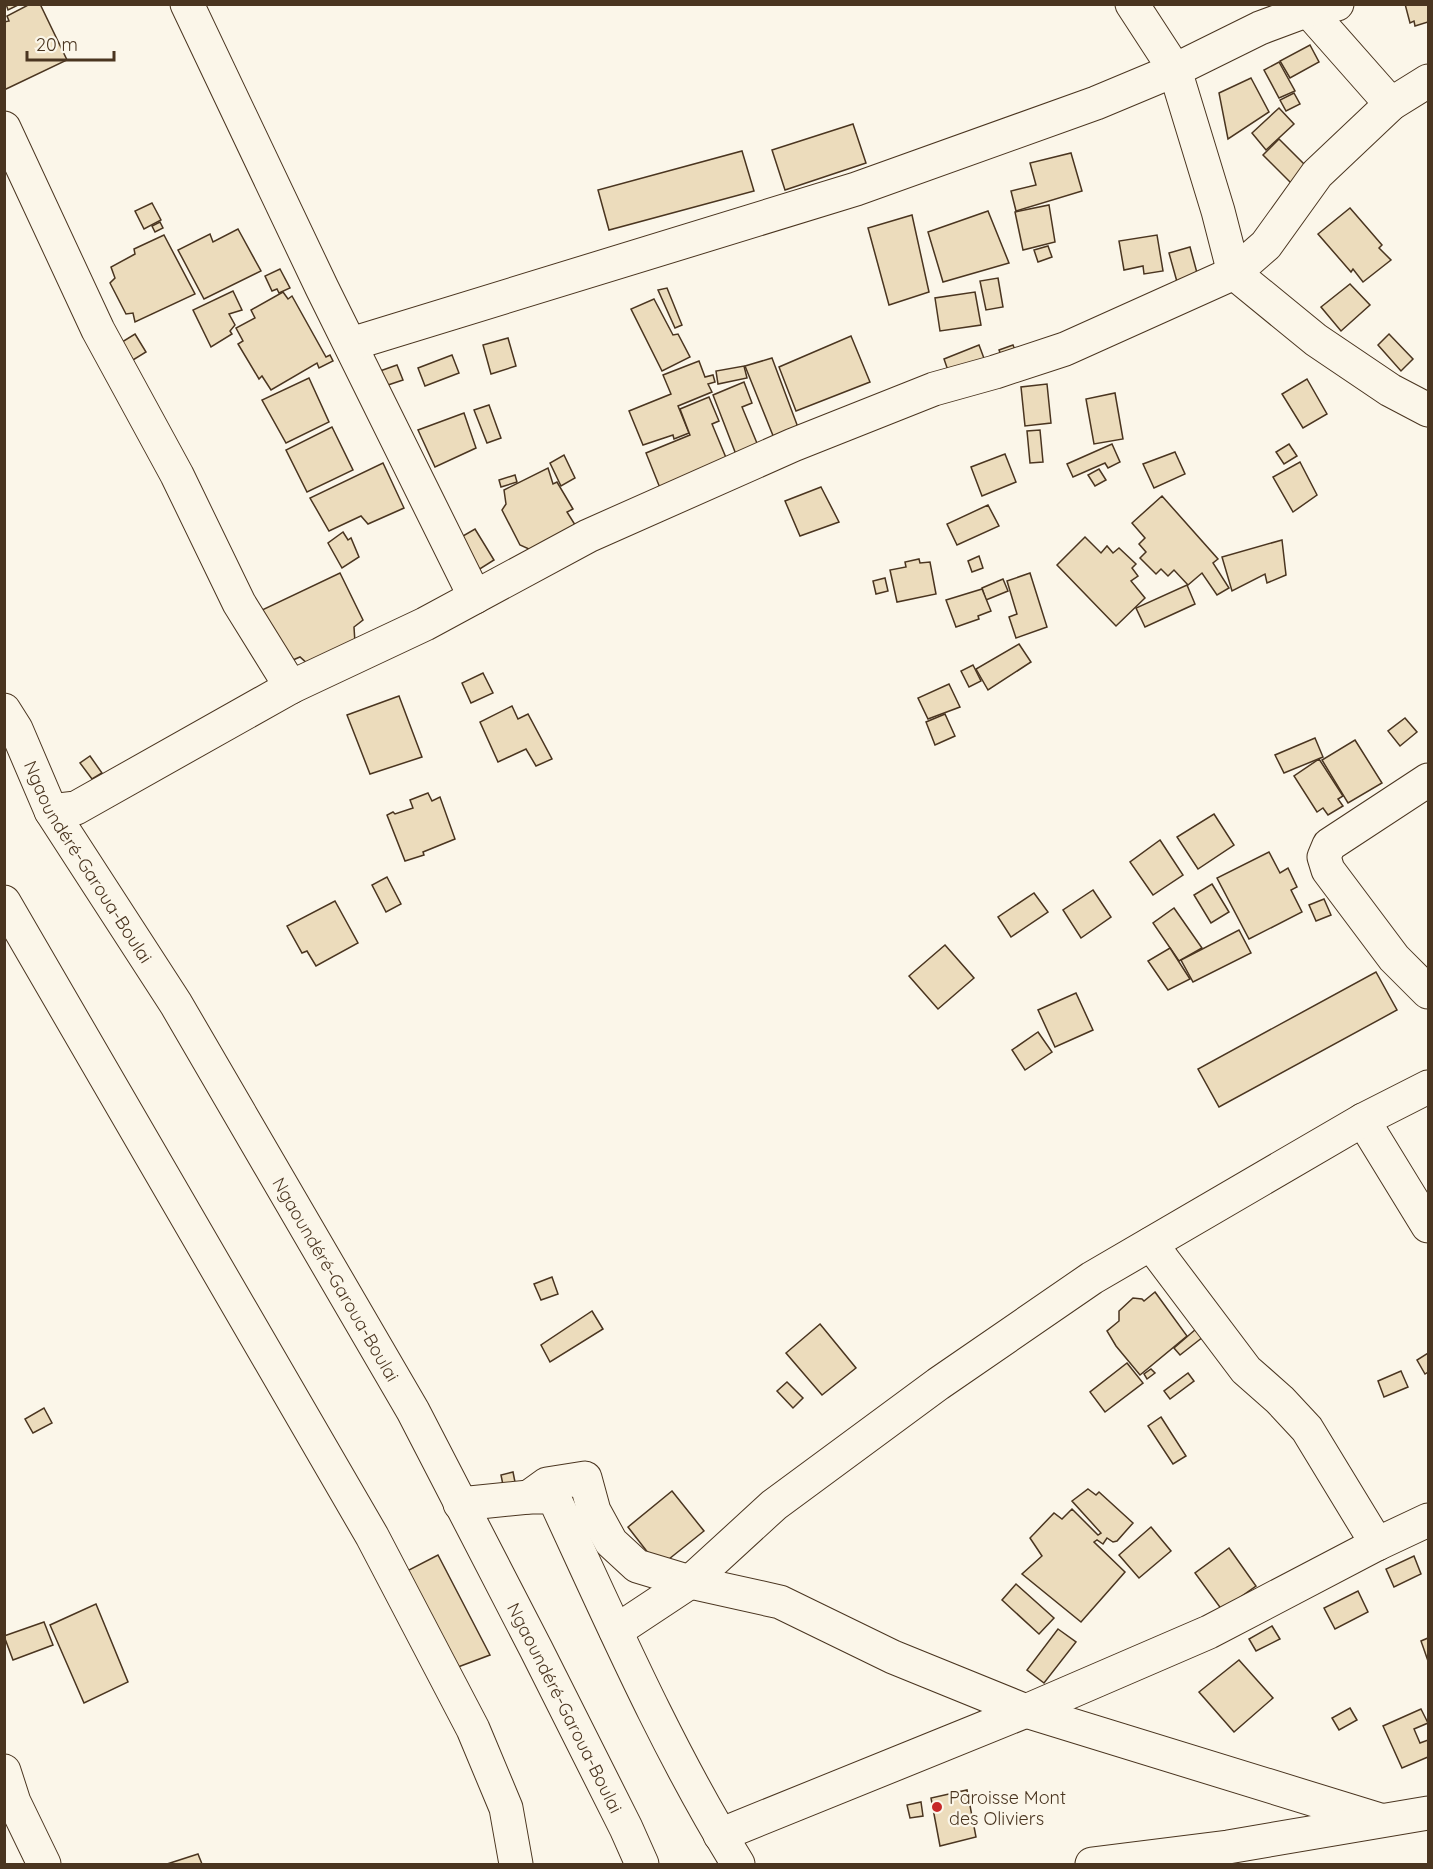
<svg xmlns="http://www.w3.org/2000/svg" width="1433" height="1869" viewBox="0 0 1433 1869" font-family="Quicksand,sans-serif">
<style>
.building{fill:#ecdcbc;stroke:#4a3520;stroke-width:1.5}
.lines{fill:none;stroke-linecap:round;stroke-linejoin:round}
.minor-casing{stroke:#4a3520;stroke-width:35}
.highway-casing{stroke:#4a3520;stroke-width:35}
.minor{stroke:#fbf6e9;stroke-width:33}
.highway{stroke:#fbf6e9;stroke-width:33}
.poi-dot{fill:#c62828;stroke:#fbf6e9;stroke-width:2}
.labels{text-anchor:middle;dominant-baseline:central;stroke-width:4.5;stroke-linejoin:round;paint-order:stroke}
.street-label{font-size:18px;fill:#4a3520;stroke:#fbf6e9}
.poi-label{font-size:18px;fill:#4a3520;stroke:#fbf6e9;text-anchor:start}
</style>
<rect width="100%" height="100%" fill="#fbf6e9"/>
<!-- building -->
<g class="building">
<path d="M 6,4 L 20,4 L 8,10 Z"/>
<path d="M 30,4 L 40,4 L 67,60 L 4,90 L 4,22 L 9,21 L 7,16 Z"/>
<path d="M 1405,4 L 1428,4 L 1428,22 L 1415,26 L 1414,21 L 1410,23 Z"/>
<path d="M 1310,45 L 1319,62 L 1290,78 L 1280,61 Z"/>
<path d="M 1279,62 L 1295,91 L 1279,98 L 1264,70 Z"/>
<path d="M 1251,78 L 1269,112 L 1228,139 L 1219,93 Z"/>
<path d="M 1294,93 L 1300,104 L 1286,111 L 1280,100 Z"/>
<path d="M 1279,108 L 1294,124 L 1266,150 L 1252,133 Z"/>
<path d="M 853,124 L 866,163 L 785,190 L 772,150 Z"/>
<path d="M 1279,139 L 1308,168 L 1292,184 L 1263,155 Z"/>
<path d="M 742,151 L 754,191 L 609,230 L 598,190 Z"/>
<path d="M 1071,153 L 1082,191 L 1016,211 L 1011,191 L 1036,185 L 1030,163 Z"/>
<path d="M 152,203 L 161,220 L 144,229 L 135,211 Z"/>
<path d="M 1049,205 L 1055,242 L 1023,250 L 1015,212 Z"/>
<path d="M 1350,208 L 1382,245 L 1379,248 L 1391,260 L 1363,282 L 1353,269 L 1351,272 L 1318,234 Z"/>
<path d="M 988,211 L 1009,263 L 943,282 L 928,232 Z"/>
<path d="M 912,215 L 929,292 L 889,305 L 868,228 Z"/>
<path d="M 160,222 L 163,228 L 155,232 L 152,226 Z"/>
<path d="M 238,229 L 261,271 L 204,299 L 178,250 L 210,234 L 213,242 Z"/>
<path d="M 164,235 L 195,294 L 135,322 L 133,313 L 126,314 L 110,283 L 115,278 L 111,267 L 135,254 L 134,249 Z"/>
<path d="M 1157,235 L 1163,271 L 1144,274 L 1143,266 L 1124,270 L 1119,241 Z"/>
<path d="M 1048,246 L 1052,257 L 1038,262 L 1034,250 Z"/>
<path d="M 1190,247 L 1200,284 L 1179,289 L 1169,253 Z"/>
<path d="M 280,269 L 290,288 L 279,293 L 277,289 L 272,291 L 265,276 Z"/>
<path d="M 998,278 L 1003,307 L 986,310 L 980,281 Z"/>
<path d="M 1350,284 L 1370,305 L 1341,331 L 1321,307 Z"/>
<path d="M 667,288 L 682,325 L 675,328 L 658,290 Z"/>
<path d="M 233,291 L 242,310 L 229,314 L 235,325 L 230,331 L 232,334 L 211,347 L 193,310 Z"/>
<path d="M 283,292 L 288,299 L 292,296 L 326,357 L 330,355 L 333,361 L 319,368 L 317,363 L 271,390 L 262,376 L 259,379 L 238,344 L 243,341 L 236,328 L 255,318 L 251,310 Z"/>
<path d="M 975,292 L 981,325 L 940,331 L 935,298 Z"/>
<path d="M 654,299 L 673,335 L 678,334 L 690,357 L 662,371 L 631,309 Z"/>
<path d="M 135,334 L 146,352 L 133,360 L 122,342 Z"/>
<path d="M 1389,334 L 1413,359 L 1401,371 L 1378,345 Z"/>
<path d="M 851,336 L 870,382 L 796,411 L 779,367 Z"/>
<path d="M 508,338 L 516,366 L 491,374 L 483,345 Z"/>
<path d="M 979,345 L 988,369 L 952,382 L 944,359 Z"/>
<path d="M 1013,345 L 1018,358 L 1004,363 L 999,350 Z"/>
<path d="M 452,355 L 459,373 L 425,386 L 418,368 Z"/>
<path d="M 772,358 L 802,438 L 778,448 L 745,366 Z"/>
<path d="M 699,361 L 705,377 L 713,375 L 715,382 L 708,384 L 712,392 L 678,406 L 689,433 L 674,439 L 673,435 L 643,445 L 629,411 L 671,394 L 663,375 Z"/>
<path d="M 397,365 L 403,380 L 385,386 L 380,371 Z"/>
<path d="M 744,366 L 747,378 L 718,384 L 716,371 Z"/>
<path d="M 309,378 L 329,422 L 286,443 L 262,400 Z"/>
<path d="M 1307,379 L 1327,414 L 1303,428 L 1282,394 Z"/>
<path d="M 744,382 L 752,403 L 742,407 L 759,448 L 737,457 L 713,395 Z"/>
<path d="M 1047,384 L 1051,423 L 1025,426 L 1021,387 Z"/>
<path d="M 1115,393 L 1123,439 L 1094,444 L 1086,399 Z"/>
<path d="M 709,397 L 719,421 L 712,424 L 729,465 L 664,498 L 646,453 L 690,435 L 680,409 Z"/>
<path d="M 489,405 L 501,438 L 487,443 L 474,410 Z"/>
<path d="M 464,413 L 476,448 L 435,467 L 418,430 Z"/>
<path d="M 332,427 L 353,470 L 307,492 L 286,450 Z"/>
<path d="M 1040,430 L 1043,462 L 1030,463 L 1027,431 Z"/>
<path d="M 1112,444 L 1120,462 L 1108,468 L 1105,463 L 1073,477 L 1067,464 Z"/>
<path d="M 1289,444 L 1297,456 L 1284,464 L 1276,452 Z"/>
<path d="M 1175,452 L 1185,474 L 1154,488 L 1143,464 Z"/>
<path d="M 1005,454 L 1016,482 L 982,496 L 971,467 Z"/>
<path d="M 564,455 L 575,478 L 561,486 L 550,463 Z"/>
<path d="M 1300,462 L 1317,495 L 1293,512 L 1273,477 Z"/>
<path d="M 383,463 L 404,508 L 368,524 L 361,516 L 329,531 L 310,498 Z"/>
<path d="M 548,468 L 553,484 L 557,482 L 573,509 L 567,512 L 577,528 L 531,550 L 520,545 L 502,510 L 506,504 L 504,490 Z"/>
<path d="M 1099,469 L 1106,480 L 1095,486 L 1088,475 Z"/>
<path d="M 515,475 L 517,482 L 501,487 L 499,480 Z"/>
<path d="M 821,487 L 839,522 L 800,536 L 785,501 Z"/>
<path d="M 1162,496 L 1218,559 L 1213,563 L 1229,588 L 1217,595 L 1202,573 L 1188,585 L 1174,570 L 1168,576 L 1161,569 L 1156,574 L 1140,558 L 1146,552 L 1139,544 L 1145,538 L 1132,523 Z"/>
<path d="M 988,505 L 999,526 L 957,545 L 947,524 Z"/>
<path d="M 475,529 L 494,560 L 475,572 L 456,540 Z"/>
<path d="M 343,532 L 348,540 L 351,538 L 359,557 L 342,568 L 328,543 Z"/>
<path d="M 1085,537 L 1101,553 L 1107,546 L 1113,553 L 1119,548 L 1136,564 L 1132,568 L 1138,576 L 1131,581 L 1145,598 L 1116,626 L 1057,565 Z"/>
<path d="M 1282,540 L 1286,575 L 1267,583 L 1265,574 L 1232,591 L 1222,557 Z"/>
<path d="M 979,556 L 983,568 L 972,572 L 968,561 Z"/>
<path d="M 919,559 L 920,563 L 930,562 L 936,594 L 897,602 L 890,570 L 906,567 L 905,562 Z"/>
<path d="M 340,573 L 363,620 L 354,627 L 355,643 L 308,664 L 300,657 L 286,663 L 262,610 Z"/>
<path d="M 1030,573 L 1047,627 L 1016,638 L 1009,617 L 1017,614 L 1007,581 Z"/>
<path d="M 885,578 L 888,591 L 876,594 L 873,581 Z"/>
<path d="M 1003,579 L 1008,591 L 986,600 L 982,588 Z"/>
<path d="M 1187,585 L 1195,604 L 1145,627 L 1136,608 Z"/>
<path d="M 982,589 L 991,611 L 978,616 L 979,619 L 956,627 L 946,600 Z"/>
<path d="M 1019,644 L 1031,662 L 988,690 L 976,669 Z"/>
<path d="M 973,665 L 981,681 L 969,687 L 961,671 Z"/>
<path d="M 483,673 L 493,693 L 471,703 L 462,683 Z"/>
<path d="M 949,684 L 960,707 L 928,719 L 918,698 Z"/>
<path d="M 399,696 L 422,757 L 370,774 L 347,715 Z"/>
<path d="M 512,706 L 518,719 L 528,714 L 552,759 L 536,766 L 526,749 L 498,762 L 480,722 Z"/>
<path d="M 945,714 L 955,736 L 935,745 L 926,722 Z"/>
<path d="M 1405,718 L 1417,732 L 1400,746 L 1388,731 Z"/>
<path d="M 1315,738 L 1323,757 L 1284,773 L 1275,755 Z"/>
<path d="M 1355,740 L 1382,783 L 1348,803 L 1322,760 Z"/>
<path d="M 90,756 L 102,773 L 92,779 L 80,763 Z"/>
<path d="M 1319,759 L 1343,796 L 1338,799 L 1343,806 L 1328,815 L 1323,808 L 1317,812 L 1294,776 Z"/>
<path d="M 428,793 L 432,801 L 440,797 L 455,839 L 423,852 L 424,855 L 405,861 L 387,815 L 393,812 L 395,814 L 413,808 L 410,800 Z"/>
<path d="M 1214,814 L 1234,845 L 1198,869 L 1177,837 Z"/>
<path d="M 1160,840 L 1183,875 L 1153,895 L 1130,862 Z"/>
<path d="M 1269,852 L 1280,873 L 1288,868 L 1297,887 L 1291,890 L 1302,912 L 1249,939 L 1217,878 Z"/>
<path d="M 387,877 L 401,904 L 386,912 L 372,885 Z"/>
<path d="M 1212,884 L 1229,912 L 1211,923 L 1194,895 Z"/>
<path d="M 1093,890 L 1111,917 L 1081,938 L 1063,910 Z"/>
<path d="M 1034,893 L 1048,912 L 1011,937 L 998,917 Z"/>
<path d="M 1324,899 L 1331,915 L 1316,921 L 1309,905 Z"/>
<path d="M 335,901 L 358,943 L 316,966 L 307,951 L 302,953 L 287,926 Z"/>
<path d="M 1174,908 L 1202,948 L 1179,961 L 1153,923 Z"/>
<path d="M 1239,930 L 1251,953 L 1193,982 L 1181,960 Z"/>
<path d="M 945,945 L 974,978 L 938,1009 L 909,976 Z"/>
<path d="M 1170,948 L 1190,979 L 1168,990 L 1148,961 Z"/>
<path d="M 1376,972 L 1397,1010 L 1219,1107 L 1198,1069 Z"/>
<path d="M 1076,993 L 1093,1030 L 1055,1047 L 1038,1010 Z"/>
<path d="M 1038,1032 L 1052,1052 L 1025,1070 L 1012,1050 Z"/>
<path d="M 552,1277 L 558,1294 L 541,1300 L 534,1284 Z"/>
<path d="M 1155,1292 L 1187,1336 L 1140,1375 L 1116,1346 L 1107,1331 L 1119,1321 L 1119,1311 L 1133,1298 L 1142,1299 L 1144,1301 Z"/>
<path d="M 592,1311 L 603,1329 L 550,1362 L 541,1345 Z"/>
<path d="M 820,1324 L 856,1368 L 822,1395 L 786,1353 Z"/>
<path d="M 1196,1329 L 1203,1337 L 1180,1355 L 1174,1348 Z"/>
<path d="M 1428,1353 L 1428,1372 L 1425,1374 L 1417,1360 Z"/>
<path d="M 1127,1363 L 1143,1383 L 1105,1412 L 1090,1392 Z"/>
<path d="M 1151,1369 L 1155,1373 L 1147,1379 L 1144,1374 Z"/>
<path d="M 1401,1371 L 1408,1387 L 1384,1397 L 1378,1381 Z"/>
<path d="M 1188,1373 L 1194,1381 L 1170,1399 L 1164,1391 Z"/>
<path d="M 787,1382 L 803,1398 L 793,1408 L 777,1391 Z"/>
<path d="M 44,1408 L 52,1423 L 33,1433 L 25,1419 Z"/>
<path d="M 1161,1417 L 1186,1456 L 1173,1464 L 1148,1426 Z"/>
<path d="M 513,1472 L 516,1487 L 504,1490 L 501,1475 Z"/>
<path d="M 1088,1489 L 1096,1495 L 1099,1492 L 1133,1523 L 1117,1541 L 1113,1542 L 1107,1538 L 1103,1544 L 1097,1540 L 1094,1542 L 1125,1572 L 1081,1622 L 1022,1574 L 1042,1556 L 1030,1538 L 1054,1513 L 1062,1519 L 1072,1509 L 1098,1535 L 1101,1533 L 1072,1501 Z"/>
<path d="M 672,1491 L 704,1531 L 659,1567 L 628,1527 Z"/>
<path d="M 1151,1527 L 1171,1551 L 1139,1578 L 1119,1555 Z"/>
<path d="M 1229,1548 L 1256,1586 L 1222,1610 L 1195,1573 Z"/>
<path d="M 438,1555 L 490,1655 L 450,1670 L 405,1572 Z"/>
<path d="M 1414,1556 L 1421,1574 L 1394,1587 L 1386,1569 Z"/>
<path d="M 1016,1584 L 1054,1618 L 1039,1634 L 1002,1600 Z"/>
<path d="M 1358,1591 L 1368,1612 L 1335,1629 L 1324,1608 Z"/>
<path d="M 96,1604 L 128,1682 L 84,1703 L 50,1625 Z"/>
<path d="M 44,1622 L 53,1645 L 13,1660 L 4,1636 Z"/>
<path d="M 1272,1626 L 1280,1639 L 1256,1651 L 1249,1639 Z"/>
<path d="M 1058,1629 L 1076,1642 L 1044,1683 L 1027,1670 Z"/>
<path d="M 1428,1638 L 1428,1661 L 1421,1641 Z"/>
<path d="M 1239,1660 L 1273,1698 L 1234,1732 L 1199,1692 Z"/>
<path d="M 1350,1708 L 1357,1720 L 1339,1730 L 1332,1718 Z"/>
<path d="M 1421,1709 L 1428,1723 L 1414,1729 L 1420,1743 L 1428,1740 L 1428,1757 L 1402,1768 L 1383,1726 Z"/>
<path d="M 967,1790 L 976,1837 L 940,1846 L 931,1798 Z"/>
<path d="M 921,1802 L 923,1816 L 910,1818 L 907,1805 Z"/>
<path d="M 198,1854 L 202,1864 L 167,1864 Z"/>
</g>
<g class="lines">
<!-- minor casing -->
<g class="minor-casing">
<g id="minor">
<path d="M 187,4 L 322,288 L 475,597"/>
<path d="M 1132,4 L 1175,70 L 1218,211 L 1234,273 L 1316,340 L 1390,390 L 1428,410"/>
<path d="M 1308,10 L 1391,104"/>
<path d="M 4,128 L 98,330 L 177,475 L 239,603 L 291,687"/>
<path d="M 351,344 L 856,189 L 1096,103 L 1175,70 L 1260,28 L 1308,10 L 1337,4"/>
<path d="M 1428,780 L 1329,845 L 1324,857 L 1328,870 L 1394,958 L 1428,992"/>
<path d="M 51,811 L 76,808 L 291,687 L 425,624 L 588,536 L 793,445 L 934,389 L 995,372 L 1065,349 L 1234,273 L 1266,245 L 1317,174 L 1391,104 L 1428,81"/>
<path d="M 4,902 L 372,1536 L 473,1729 L 506,1808 L 516,1864"/>
<path d="M 1363,1120 L 1428,1226"/>
<path d="M 1151,1244 L 1246,1370 L 1280,1400 L 1307,1429 L 1377,1544"/>
<path d="M 529,1497 L 547,1484 L 585,1478 L 594,1511 L 611,1542 L 637,1566 L 690,1582 L 780,1602 L 893,1657 L 1026,1711 L 1380,1820"/>
<path d="M 460,1504 L 529,1497 L 549,1497 L 556,1502 C 613,1625 667,1749 738,1864"/>
<path d="M 616,1631 L 690,1582 L 774,1505 L 938,1384 L 1092,1278 L 1363,1120 L 1428,1087"/>
<path d="M 4,1771 L 14,1802 L 44,1864"/>
<path d="M 720,1835 L 1026,1711 L 1209,1632 L 1377,1544 L 1428,1520"/>
<path d="M 1092,1864 L 1228,1847 L 1428,1813"/>
</g>
</g>
<!-- highway casing -->
<g class="highway-casing">
<g id="highway">
<path id="s1" d="M 4,710 L 16,729 L 51,811 L 176,1004 L 413,1411 L 536,1649 L 626,1828 L 642,1864"/>
</g>
</g>
<!-- minor -->
<use href="#minor" class="minor"/>
<!-- highway -->
<use href="#highway" class="highway"/>
</g>
<!-- markers -->
<circle class="poi-dot" cx="937" cy="1807" r="6"/>
<g class="labels">
<!-- street labels -->
<g class="street-label">
<text stroke="none"><textPath href="#s1" startOffset="174">Ngaoundéré-Garoua-Boulai</textPath></text>
<text stroke="none"><textPath href="#s1" startOffset="660">Ngaoundéré-Garoua-Boulai</textPath></text>
<text stroke="none"><textPath href="#s1" startOffset="1146">Ngaoundéré-Garoua-Boulai</textPath></text>
</g>
<!-- poi labels -->
<g class="poi-label">
<text x="949" y="1797">Paroisse Mont<tspan x="949" dy="21">des Oliviers</tspan></text>
</g>
</g>
<!-- border -->
<rect width="1433" height="1869" fill="none" stroke="#4a3520" stroke-width="12"/>
<!-- scale -->
<path d="M27 51v9h87v-9" fill="none" stroke="#4a3520" stroke-width="3"/>
<text x="36" y="51" font-size="18" fill="#4a3520" stroke="#fbf6e9" stroke-width="4.5" paint-order="stroke">20 m</text>
</svg>
